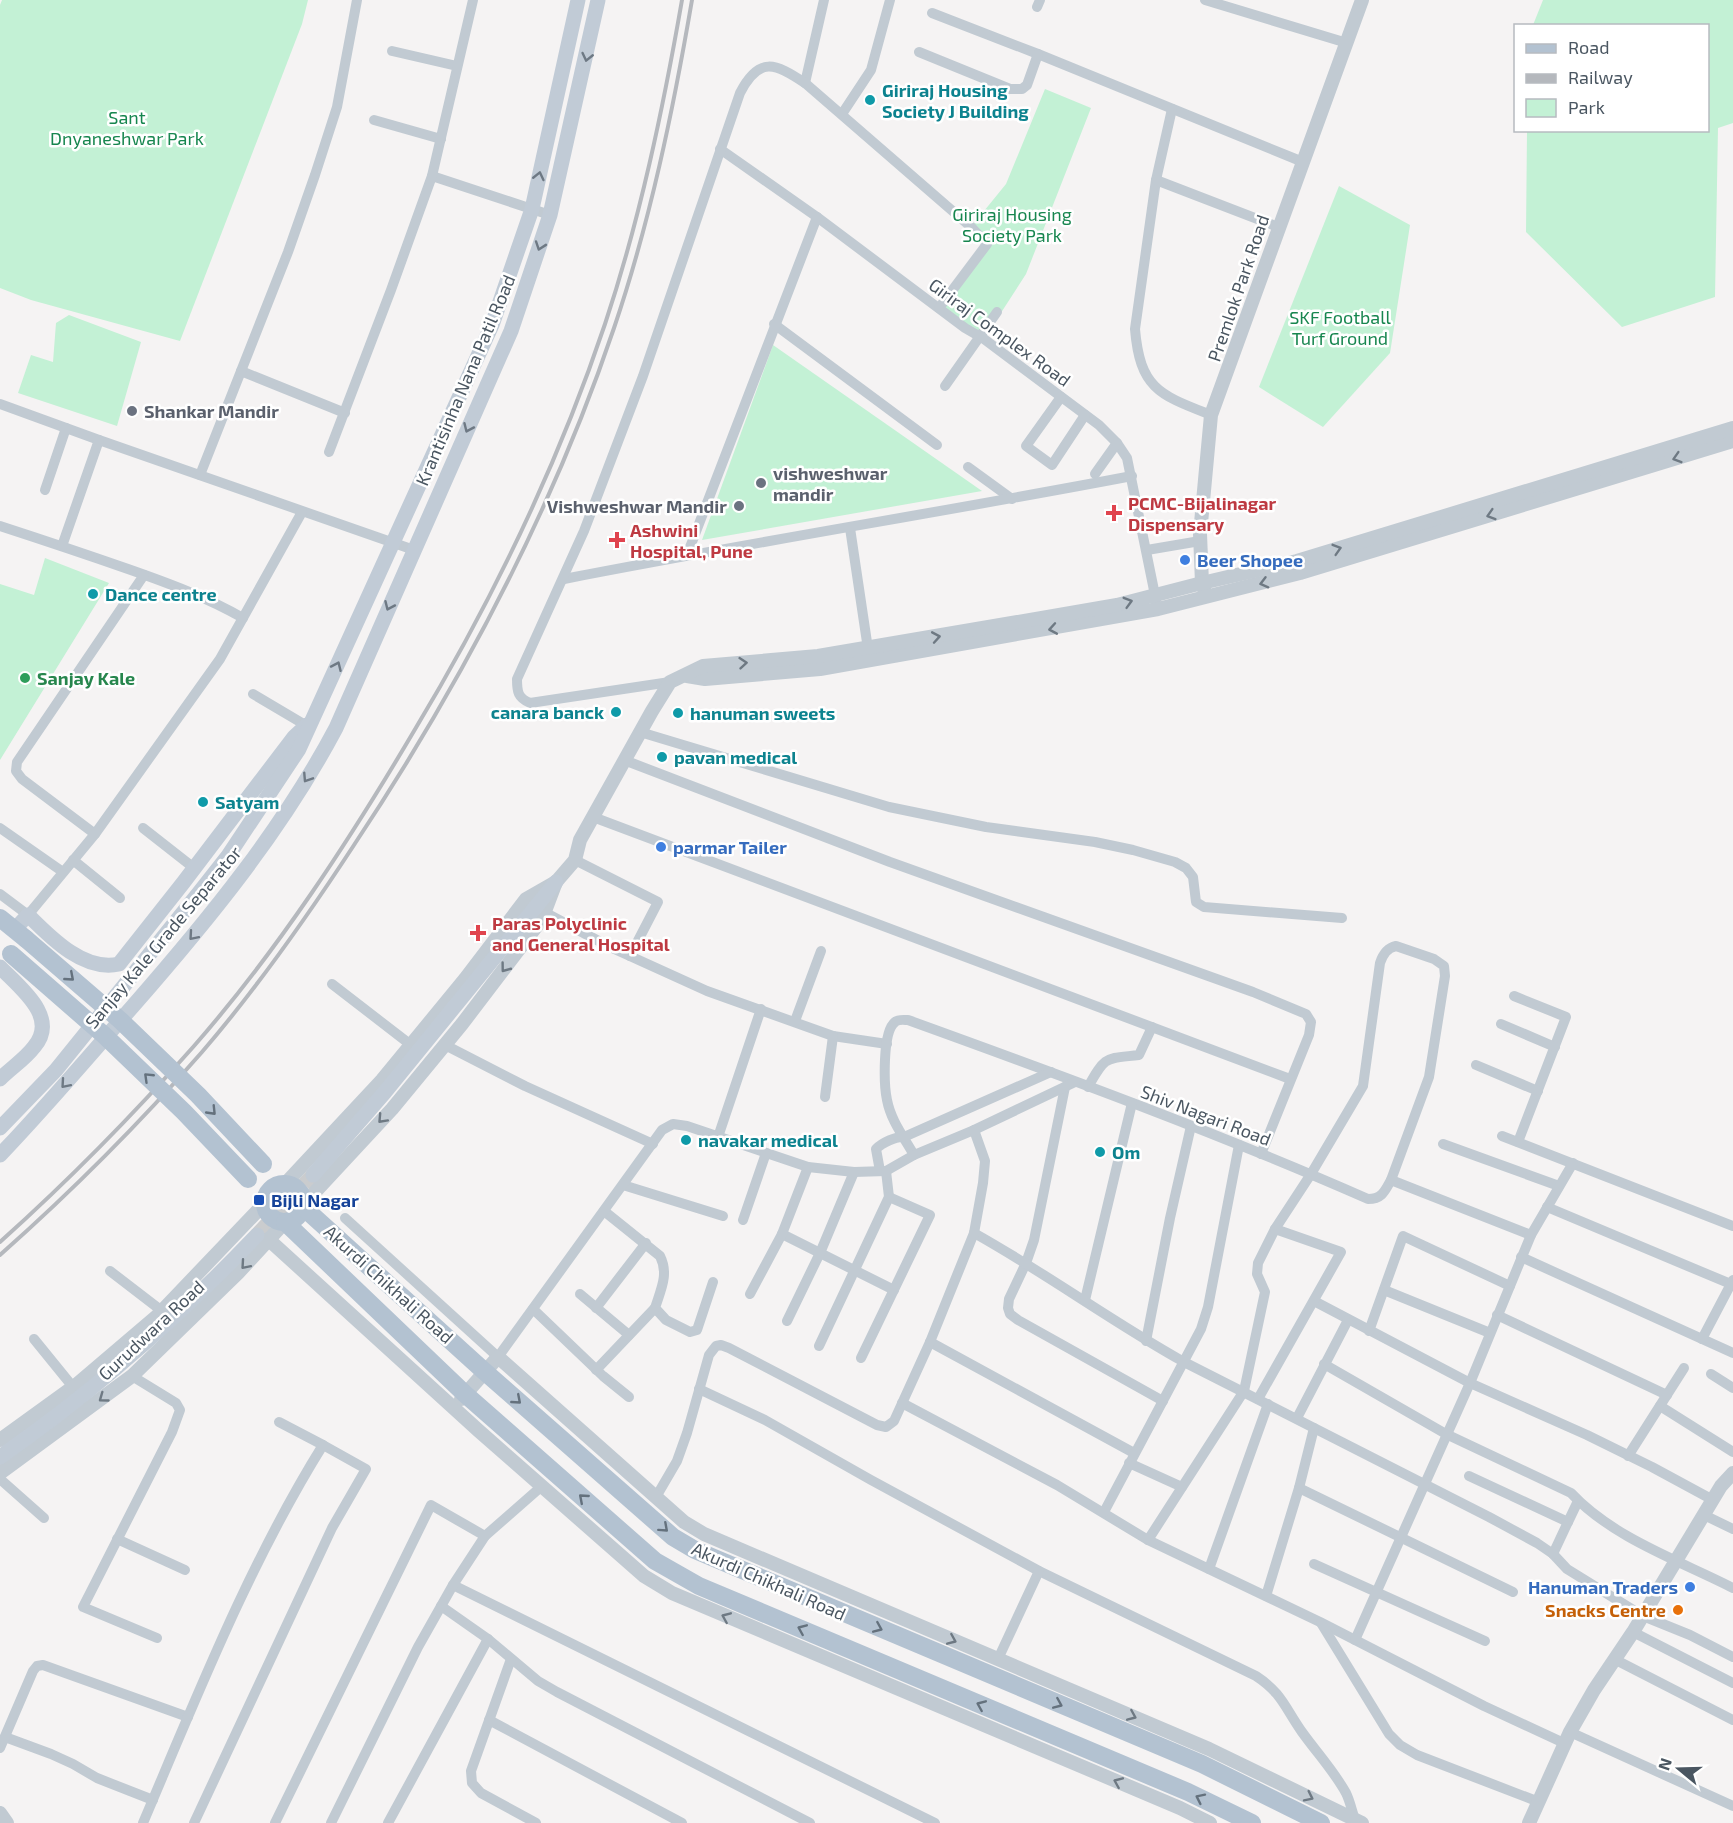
<svg xmlns="http://www.w3.org/2000/svg" width="1733" height="1823" viewBox="0 0 1733 1823" font-family="'Exo 2',sans-serif">
<style>
.green{fill:#c3f1d5}
.lines{fill:none;stroke-linecap:round;stroke-linejoin:round}
.secondary-tunnel{stroke:#caccce;stroke-width:15;stroke-dasharray:15 8;stroke-linecap:butt}
.minor{stroke:#c1cad2;stroke-width:10}
.tertiary{stroke:#c1cad2;stroke-width:14}
.secondary{stroke:#c1cbd6;stroke-width:15}
.primary{stroke:#b3c2d1;stroke-width:18}
.rail{stroke:#b5b8bd;stroke-width:4}
.primary-bridge{stroke:#b3c2d1;stroke-width:18}
.oneway{stroke:#6e7984}
.oneway2{stroke:#6e7983}
.oneway3{stroke:#64717d}
.culture-dot{fill:#0f9aa8;stroke:#fff;stroke-width:2}
.worship-dot{fill:#6b7280;stroke:#fff;stroke-width:2}
.health-dot{fill:#e0444e;stroke:#fff;stroke-width:2}
.shop-dot{fill:#3f7fe0;stroke:#fff;stroke-width:2}
.leisure-dot{fill:#2e9e5b;stroke:#fff;stroke-width:2}
.transit-dot{fill:#1a4fb4;stroke:#fff;stroke-width:2}
.food-dot{fill:#e8710a;stroke:#fff;stroke-width:2}
.labels{text-anchor:middle;dominant-baseline:central;stroke-width:5;stroke-linejoin:round;paint-order:stroke}
.culture-label{font-size:18px;font-weight:bold;fill:#0d838f;stroke:#fff;text-anchor:start}
.park-label{font-size:18px;fill:#17864f;stroke:#fff}
.street-label{font-size:18px;fill:#4a5661;stroke:#fff}
.worship-label{font-size:18px;font-weight:bold;fill:#5b616d;stroke:#fff;text-anchor:start}
.health-label{font-size:18px;font-weight:bold;fill:#be3a42;stroke:#fff;text-anchor:start}
.shop-label{font-size:18px;font-weight:bold;fill:#366cbe;stroke:#fff;text-anchor:start}
.leisure-label{font-size:18px;font-weight:bold;fill:#27864d;stroke:#fff;text-anchor:start}
.transit-label{font-size:18px;font-weight:bold;fill:#164399;stroke:#fff;text-anchor:start}
.food-label{font-size:18px;font-weight:bold;fill:#c56008;stroke:#fff;text-anchor:end}
</style>
<rect width="100%" height="100%" fill="#f5f3f3"/>
<!-- green -->
<g class="green">
<path d="M 2,0 L 308,0 L 302,24 L 180,341 L 31,300 L 0,288 L 0,5 Z"/>
<path d="M 1543,0 L 1733,0 L 1733,123 L 1718,128 L 1715,297 L 1622,327 L 1526,232 L 1527,131 L 1708,130 L 1708,26 L 1533,25 Z"/>
<path d="M 1045,89 L 1091,108 L 1026,274 L 984,339 L 939,308 L 986,244 L 971,227 L 1006,184 Z"/>
<path d="M 1339,186 L 1410,225 L 1390,353 L 1323,427 L 1259,387 Z"/>
<path d="M 69,315 L 141,342 L 117,426 L 18,393 L 31,355 L 53,362 L 56,323 Z"/>
<path d="M 773,345 L 982,491 L 702,540 Z"/>
<path d="M 45,558 L 109,583 L 0,760 L 0,584 L 34,595 Z"/>
</g>
<g class="lines">
<!-- secondary-tunnel -->
<path class="secondary-tunnel" d="M 257,1235 L 313,1175"/>
<!-- minor -->
<g class="minor">
<path d="M 1205,0 L 1347,43"/>
<path d="M 1037,7 L 1040,0"/>
<path d="M 932,13 L 1038,54 L 1303,162"/>
<path d="M 392,51 L 457,66"/>
<path d="M 919,52 L 1010,89 L 1022,89 L 1027,85 L 1038,54"/>
<path d="M 805,83 L 824,0"/>
<path d="M 1172,109 L 1156,180 L 1135,329 C 1140,389 1160,395 1211,415"/>
<path d="M 842,114 L 871,70 L 890,0"/>
<path d="M 374,120 L 441,139"/>
<path d="M 720,149 L 817,217 L 965,328 L 984,339 L 1099,425 L 1117,443 L 1127,458 L 1156,600"/>
<path d="M 432,176 L 550,215"/>
<path d="M 1156,180 L 1278,227"/>
<path d="M 774,324 L 937,445"/>
<path d="M 241,371 L 345,413"/>
<path d="M 945,386 L 997,312"/>
<path d="M 1061,397 L 1026,446 L 1052,465 L 1085,415"/>
<path d="M 0,404 L 99,440 L 414,550"/>
<path d="M 329,452 L 391,290 L 432,176 L 473,0"/>
<path d="M 968,467 L 1012,499"/>
<path d="M 1095,474 L 1117,443"/>
<path d="M 200,475 L 288,252 L 315,175 L 337,107 L 357,0"/>
<path d="M 45,490 L 66,428"/>
<path d="M 0,526 C 43,540 85,554 128,569 C 168,583 206,597 243,618"/>
<path d="M 850,528 L 868,649"/>
<path d="M 62,546 L 99,440"/>
<path d="M 1147,550 L 1200,541"/>
<path d="M 687,555 L 817,217"/>
<path d="M 564,579 C 753,542 943,512 1132,476"/>
<path d="M 670,682 L 530,703 C 518,698 517,692 517,679 L 584,531 L 643,376 L 740,93 C 759,56 775,63 805,83 L 971,227 L 987,244 L 939,308"/>
<path d="M 253,694 L 307,726"/>
<path d="M 640,732 L 889,807 L 986,827 L 1095,842 L 1133,850 L 1175,862 L 1186,868 L 1193,877 L 1196,902 L 1204,907 L 1342,918"/>
<path d="M 624,760 L 890,862 L 1253,992 L 1306,1014 L 1311,1022 L 1309,1035 L 1261,1154"/>
<path d="M 593,817 L 1290,1079"/>
<path d="M 0,828 L 63,872"/>
<path d="M 143,828 L 194,868"/>
<path d="M 95,834 L 22,779 L 16,771 L 17,762 L 144,575"/>
<path d="M 73,860 L 120,898"/>
<path d="M 575,860 L 658,902 L 630,956"/>
<path d="M 0,894 L 28,915 L 95,834 L 220,659 L 302,512"/>
<path d="M 544,912 L 610,947 L 707,991 L 833,1036 L 887,1044"/>
<path d="M 332,984 L 411,1045"/>
<path d="M 1514,996 L 1566,1017 L 1518,1142"/>
<path d="M 795,1021 L 821,951"/>
<path d="M 1501,1024 L 1555,1047"/>
<path d="M 445,1045 L 525,1086 L 653,1144"/>
<path d="M 1476,1065 L 1538,1091"/>
<path d="M 1065,1087 L 1034,1240 L 1026,1263 L 1009,1299 L 1008,1308 L 1010,1314 L 1018,1320 L 1163,1401"/>
<path d="M 1088,1087 C 1106,1055 1105,1059 1139,1055 L 1152,1027"/>
<path d="M 825,1097 L 833,1036"/>
<path d="M 1502,1136 L 1733,1226"/>
<path d="M 718,1137 L 761,1009"/>
<path d="M 1443,1144 L 1559,1186"/>
<path d="M 914,1155 C 904,1137 891,1121 887,1100 C 884,1086 882,1032 895,1022 C 898,1019 904,1020 908,1020 C 1063,1076 1218,1133 1368,1199 C 1382,1199 1385,1191 1391,1180 L 1429,1077 L 1445,976 L 1444,966 L 1434,959 L 1396,946 C 1387,948 1383,954 1380,963 L 1363,1086 L 1311,1174 L 1275,1229 L 1258,1263 L 1257,1274 L 1265,1292 L 1244,1391 L 1148,1540"/>
<path d="M 880,1171 L 876,1149 C 882,1143 896,1136 904,1137 L 1051,1072"/>
<path d="M 1391,1180 L 1531,1235"/>
<path d="M 623,1185 L 723,1216"/>
<path d="M 1547,1207 L 1733,1285"/>
<path d="M 604,1211 L 660,1256 C 669,1274 661,1289 655,1308 L 666,1320 L 690,1332 L 697,1330 L 713,1282"/>
<path d="M 345,1218 L 498,1357 L 662,1130 L 673,1124 L 687,1126 L 808,1167 L 854,1172 L 886,1171 L 914,1155 L 974,1130 L 1075,1082"/>
<path d="M 743,1220 L 766,1153"/>
<path d="M 974,1233 C 1046,1273 1112,1322 1184,1362 L 1489,1517 L 1537,1543 L 1553,1554 L 1567,1569 L 1643,1616 L 1690,1635 L 1733,1657"/>
<path d="M 782,1234 L 894,1290"/>
<path d="M 1521,1257 L 1733,1353"/>
<path d="M 110,1271 L 162,1311"/>
<path d="M 1384,1290 L 1490,1333"/>
<path d="M 580,1294 L 629,1335"/>
<path d="M 750,1294 L 782,1234 L 808,1167"/>
<path d="M 1085,1300 L 1132,1103"/>
<path d="M 1314,1301 L 1470,1383 L 1587,1435 L 1652,1467 L 1713,1500"/>
<path d="M 596,1308 L 646,1243"/>
<path d="M 533,1309 L 603,1376 L 629,1397"/>
<path d="M 1497,1315 L 1667,1395"/>
<path d="M 787,1321 L 820,1253 L 854,1172"/>
<path d="M 1369,1331 L 1403,1236 L 1510,1286"/>
<path d="M 34,1339 L 73,1387"/>
<path d="M 1702,1339 L 1733,1280"/>
<path d="M 1146,1341 L 1170,1218 L 1191,1126"/>
<path d="M 930,1342 L 1134,1453"/>
<path d="M 819,1346 L 889,1197 L 886,1171"/>
<path d="M 861,1358 L 930,1215 L 889,1197"/>
<path d="M 1324,1364 L 1446,1434 L 1571,1493 C 1613,1538 1678,1560 1733,1588"/>
<path d="M 596,1370 L 655,1308"/>
<path d="M 1711,1374 L 1733,1388"/>
<path d="M 132,1376 L 176,1403 L 180,1410 L 172,1432 L 83,1607 L 157,1638"/>
<path d="M 699,1389 L 765,1420 L 871,1480 L 1039,1571 L 1256,1676 C 1282,1693 1285,1708 1302,1732 C 1317,1753 1334,1771 1346,1793 C 1350,1801 1352,1811 1355,1820"/>
<path d="M 1258,1399 L 1341,1252 L 1275,1229"/>
<path d="M 902,1403 L 1057,1485 L 1148,1540 L 1320,1622 L 1484,1706 L 1566,1744"/>
<path d="M 1660,1406 L 1733,1452"/>
<path d="M 1297,1418 L 1348,1320"/>
<path d="M 279,1422 L 323,1445"/>
<path d="M 1628,1456 L 1684,1368"/>
<path d="M 1129,1463 L 1182,1487"/>
<path d="M 1469,1476 L 1568,1522 L 1578,1501"/>
<path d="M 0,1479 L 44,1518"/>
<path d="M 1299,1488 L 1513,1592"/>
<path d="M 656,1497 L 677,1461 L 687,1433 L 709,1355 L 716,1346 L 721,1345 L 729,1348 L 877,1425 L 886,1427 L 894,1421 L 930,1342 L 974,1233 L 983,1183 L 985,1161 L 974,1130"/>
<path d="M 1104,1512 L 1201,1329 L 1208,1307 L 1239,1145"/>
<path d="M 1704,1515 L 1733,1529"/>
<path d="M 117,1539 L 185,1570"/>
<path d="M 1553,1554 L 1568,1522"/>
<path d="M 1314,1564 L 1485,1641"/>
<path d="M 1209,1569 L 1268,1404"/>
<path d="M 453,1585 L 935,1823"/>
<path d="M 1266,1596 L 1299,1488 L 1314,1428"/>
<path d="M 441,1606 L 488,1639 L 538,1681 L 557,1692 L 810,1823"/>
<path d="M 1321,1623 L 1389,1734 L 1400,1745 L 1417,1755 L 1539,1802"/>
<path d="M 1633,1632 L 1733,1683"/>
<path d="M 1355,1640 L 1470,1383 L 1531,1235 L 1573,1163"/>
<path d="M 511,1659 L 471,1771 L 472,1783 L 481,1793 L 536,1823"/>
<path d="M 998,1659 L 1039,1571"/>
<path d="M 1614,1659 L 1733,1720"/>
<path d="M 489,1720 L 682,1823"/>
<path d="M 1570,1732 L 1733,1806"/>
<path d="M 5,1737 L 51,1754 L 73,1764 L 97,1778 L 153,1800"/>
<path d="M 0,1748 L 33,1671 L 37,1666 L 43,1665 L 188,1717"/>
<path d="M 143,1823 C 197,1696 250,1562 323,1445 L 366,1469 L 332,1528 L 194,1823"/>
<path d="M 275,1823 L 431,1505 L 485,1536"/>
<path d="M 331,1823 L 418,1647 L 453,1585 L 485,1536 L 542,1486"/>
<path d="M 388,1823 L 488,1639"/>
</g>
<!-- tertiary -->
<g class="tertiary">
<path d="M 1204,589 L 1202,583 L 1200,534 L 1211,415 L 1362,0"/>
<path d="M 687,676 L 705,679 L 820,669 L 1158,609 L 1300,573 L 1733,441"/>
<path d="M 285,1184 L 382,1080 L 465,979 L 526,899 L 554,883"/>
<path d="M 302,1206 L 392,1109 L 462,1024 L 542,919 L 556,882 L 575,860 L 580,840 L 652,711 L 670,682 L 703,666 L 818,656 L 1117,605 L 1202,583 L 1297,561 L 1733,428"/>
<path d="M 268,1239 L 479,1431 L 644,1576 L 672,1593 L 1180,1808 L 1210,1823"/>
<path d="M 461,1399 L 498,1357 L 684,1522 L 704,1534 L 1209,1749 L 1362,1823"/>
<path d="M 0,1440 L 76,1385 L 157,1316 L 265,1203"/>
<path d="M 0,1473 L 132,1376 L 238,1273 L 285,1222"/>
<path d="M 0,1813 L 7,1823"/>
<path d="M 1529,1823 L 1570,1732 L 1594,1690 L 1633,1632 L 1721,1486 L 1733,1473"/>
</g>
<!-- secondary -->
<g class="secondary">
<path d="M 15,929 L 28,915 C 51,938 84,972 119,964 L 183,883 L 294,737 L 307,725"/>
<path d="M 0,967 C 19,987 60,1017 34,1047 C 25,1059 11,1068 0,1079"/>
<path d="M 0,1128 L 56,1070 L 198,894 L 228,856 L 299,749 L 492,325 L 532,209 L 578,0"/>
<path d="M 0,1155 C 46,1107 89,1056 133,1006 C 209,919 282,830 336,728 L 511,331 L 550,215 L 598,0"/>
<path d="M 313,1175 L 385,1092 L 556,882"/>
<path d="M 0,1457 C 93,1392 179,1317 257,1235"/>
</g>
<!-- primary -->
<g class="primary">
<path d="M 0,918 L 26,939"/>
<circle cx="284" cy="1203" r="19"/>
<path d="M 302,1206 L 484,1371 L 673,1537 L 695,1550 L 1202,1764 L 1321,1823"/>
<path d="M 285,1222 L 465,1394 L 655,1561 L 699,1586 L 1188,1792 L 1252,1823"/>
</g>
<!-- rail -->
<g class="rail">
<path d="M 0,1242 C 68,1181 133,1115 194,1046 C 278,950 349,841 414,731 C 491,603 557,467 605,324 C 640,219 663,109 682,0"/>
<path d="M 0,1255 C 71,1192 139,1124 202,1052 C 258,987 307,917 354,845 C 461,684 552,512 614,328 C 650,222 673,111 692,0"/>
</g>
<!-- primary-bridge -->
<g class="primary-bridge">
<path d="M 26,939 L 120,1020 L 198,1095 L 263,1164"/>
<path d="M 11,954 L 105,1036 L 184,1112 L 248,1179"/>
</g>
</g>
<!-- one-way arrows -->
<defs><path id="oneway-chevron" d="M-2-3.5L2.5 0L-2 3.5" fill="none" stroke-width="1.6" stroke-linecap="round" stroke-linejoin="round" transform="scale(1.5)"/></defs>
<g class="oneway">
<use href="#oneway-chevron" transform="translate(587 57) rotate(103)"/>
<use href="#oneway-chevron" transform="translate(539 176) rotate(-77)"/>
<use href="#oneway-chevron" transform="translate(540 246) rotate(109)"/>
<use href="#oneway-chevron" transform="translate(468 428) rotate(114)"/>
<use href="#oneway-chevron" transform="translate(389 606) rotate(114)"/>
<use href="#oneway-chevron" transform="translate(337 666) rotate(-66)"/>
<use href="#oneway-chevron" transform="translate(307 778) rotate(123)"/>
<use href="#oneway-chevron" transform="translate(193 936) rotate(131)"/>
<use href="#oneway-chevron" transform="translate(65 1084) rotate(131)"/>
</g>
<g class="oneway2">
<use href="#oneway-chevron" transform="translate(1677 458) rotate(163)"/>
<use href="#oneway-chevron" transform="translate(1491 515) rotate(163)"/>
<use href="#oneway-chevron" transform="translate(1337 549) rotate(-17)"/>
<use href="#oneway-chevron" transform="translate(1264 583) rotate(165)"/>
<use href="#oneway-chevron" transform="translate(1128 602) rotate(-16)"/>
<use href="#oneway-chevron" transform="translate(1053 629) rotate(170)"/>
<use href="#oneway-chevron" transform="translate(936 637) rotate(-10)"/>
<use href="#oneway-chevron" transform="translate(743 663) rotate(-5)"/>
<use href="#oneway-chevron" transform="translate(505 968) rotate(127)"/>
<use href="#oneway-chevron" transform="translate(382 1119) rotate(133)"/>
<use href="#oneway-chevron" transform="translate(245 1265) rotate(131)"/>
<use href="#oneway-chevron" transform="translate(103 1398) rotate(144)"/>
<use href="#oneway-chevron" transform="translate(726 1617) rotate(-157)"/>
<use href="#oneway-chevron" transform="translate(952 1640) rotate(23)"/>
<use href="#oneway-chevron" transform="translate(1132 1716) rotate(23)"/>
<use href="#oneway-chevron" transform="translate(1118 1782) rotate(-157)"/>
<use href="#oneway-chevron" transform="translate(1309 1797) rotate(26)"/>
</g>
<g class="oneway3">
<use href="#oneway-chevron" transform="translate(70 977) rotate(41)"/>
<use href="#oneway-chevron" transform="translate(148 1077) rotate(-136)"/>
<use href="#oneway-chevron" transform="translate(212 1111) rotate(46)"/>
<use href="#oneway-chevron" transform="translate(517 1400) rotate(41)"/>
<use href="#oneway-chevron" transform="translate(583 1498) rotate(-139)"/>
<use href="#oneway-chevron" transform="translate(664 1528) rotate(42)"/>
<use href="#oneway-chevron" transform="translate(878 1628) rotate(23)"/>
<use href="#oneway-chevron" transform="translate(802 1629) rotate(-157)"/>
<use href="#oneway-chevron" transform="translate(1058 1704) rotate(23)"/>
<use href="#oneway-chevron" transform="translate(981 1705) rotate(-157)"/>
<use href="#oneway-chevron" transform="translate(1200 1798) rotate(-154)"/>
</g>
<!-- markers -->
<g class="culture-dot">
<circle cx="870" cy="100" r="6"/>
<circle cx="93" cy="594" r="6"/>
<circle cx="616" cy="712" r="6"/>
<circle cx="678" cy="713" r="6"/>
<circle cx="662" cy="757" r="6"/>
<circle cx="203" cy="802" r="6"/>
<circle cx="686" cy="1140" r="6"/>
<circle cx="1100" cy="1152" r="6"/>
</g>
<g class="worship-dot">
<circle cx="132" cy="411" r="6"/>
<circle cx="761" cy="483" r="6"/>
<circle cx="739" cy="506" r="6"/>
</g>
<g class="health-dot">
<path d="M1111 504h6v6h6v6h-6v6h-6v-6h-6v-6h6z"/>
<path d="M614 531h6v6h6v6h-6v6h-6v-6h-6v-6h6z"/>
<path d="M475 924h6v6h6v6h-6v6h-6v-6h-6v-6h6z"/>
</g>
<g class="shop-dot">
<circle cx="1185" cy="560" r="6"/>
<circle cx="661" cy="847" r="6"/>
<circle cx="1690" cy="1587" r="6"/>
</g>
<circle class="leisure-dot" cx="25" cy="678" r="6"/>
<rect class="transit-dot" x="253" y="1194" width="12" height="12" rx="3"/>
<circle class="food-dot" cx="1678" cy="1610" r="6"/>
<g class="labels">
<!-- culture labels -->
<g class="culture-label">
<text x="882" y="90">Giriraj Housing<tspan x="882" dy="21">Society J Building</tspan></text>
<text x="105" y="594">Dance centre</text>
<text x="604" y="712" text-anchor="end">canara banck</text>
<text x="690" y="713">hanuman sweets</text>
<text x="674" y="757">pavan medical</text>
<text x="215" y="802">Satyam</text>
<text x="698" y="1140">navakar medical</text>
<text x="1112" y="1152">Om</text>
</g>
<!-- park labels -->
<g class="park-label">
<text x="127" y="117">Sant<tspan x="127" dy="21">Dnyaneshwar Park</tspan></text>
<text x="1012" y="214">Giriraj Housing<tspan x="1012" dy="21">Society Park</tspan></text>
<text x="1340" y="317">SKF Football<tspan x="1340" dy="21">Turf Ground</tspan></text>
</g>
<!-- street labels -->
<g class="street-label">
<text transform="translate(1238 288) rotate(-71)">Premlok Park Road</text>
<text transform="translate(1000 332) rotate(36)">Giriraj Complex Road</text>
<text transform="translate(465 380) rotate(-67)">Krantisinha Nana Patil Road</text>
<text transform="translate(163 937) rotate(-50)">Sanjay Kale Grade Separator</text>
<text transform="translate(1206 1115) rotate(21)">Shiv Nagari Road</text>
<text transform="translate(389 1284) rotate(42)">Akurdi Chikhali Road</text>
<text transform="translate(151 1330) rotate(-43)">Gurudwara Road</text>
<text transform="translate(769 1581) rotate(24)">Akurdi Chikhali Road</text>
</g>
<!-- worship labels -->
<g class="worship-label">
<text x="144" y="411">Shankar Mandir</text>
<text x="773" y="473">vishweshwar<tspan x="773" dy="21">mandir</tspan></text>
<text x="727" y="506" text-anchor="end">Vishweshwar Mandir</text>
</g>
<!-- health labels -->
<g class="health-label">
<text x="1128" y="503">PCMC-Bijalinagar<tspan x="1128" dy="21">Dispensary</tspan></text>
<text x="630" y="530">Ashwini<tspan x="630" dy="21">Hospital, Pune</tspan></text>
<text x="492" y="923">Paras Polyclinic<tspan x="492" dy="21">and General Hospital</tspan></text>
</g>
<!-- shop labels -->
<g class="shop-label">
<text x="1197" y="560">Beer Shopee</text>
<text x="673" y="847">parmar Tailer</text>
<text x="1678" y="1587" text-anchor="end">Hanuman Traders</text>
</g>
<!-- leisure labels -->
<g class="leisure-label">
<text x="37" y="678">Sanjay Kale</text>
</g>
<!-- transit labels -->
<g class="transit-label">
<text x="271" y="1200">Bijli Nagar</text>
</g>
<!-- food labels -->
<g class="food-label">
<text x="1666" y="1610">Snacks Centre</text>
</g>
</g>
<!-- legend -->
<rect x="1514" y="24" width="195" height="108" fill="#ffffff" stroke="#b7bbc0" stroke-width="1.5"/>
<rect x="1526" y="44" width="30" height="9" fill="#b3c2d1" stroke="#b7bbc0" stroke-width="1.5"/>
<text x="1568" y="54" font-size="18" fill="#4a5661">Road</text>
<rect x="1526" y="74" width="30" height="9" fill="#b5b8bd" stroke="#b7bbc0" stroke-width="1.5"/>
<text x="1568" y="84" font-size="18" fill="#4a5661">Railway</text>
<rect x="1526" y="99" width="30" height="18" fill="#c3f1d5" stroke="#b7bbc0" stroke-width="1.5"/>
<text x="1568" y="114" font-size="18" fill="#4a5661">Park</text>
<!-- north arrow -->
<g transform="translate(1679 1769) rotate(289)" stroke="#ffffff" stroke-width="4.5" paint-order="stroke">
<path d="M0-4.5L10 22L0 15L-10 22Z" fill="#4a5661"/>
<text y="-9" font-size="16" font-weight="bold" text-anchor="middle" fill="#4a5661">N</text>
</g>
</svg>
